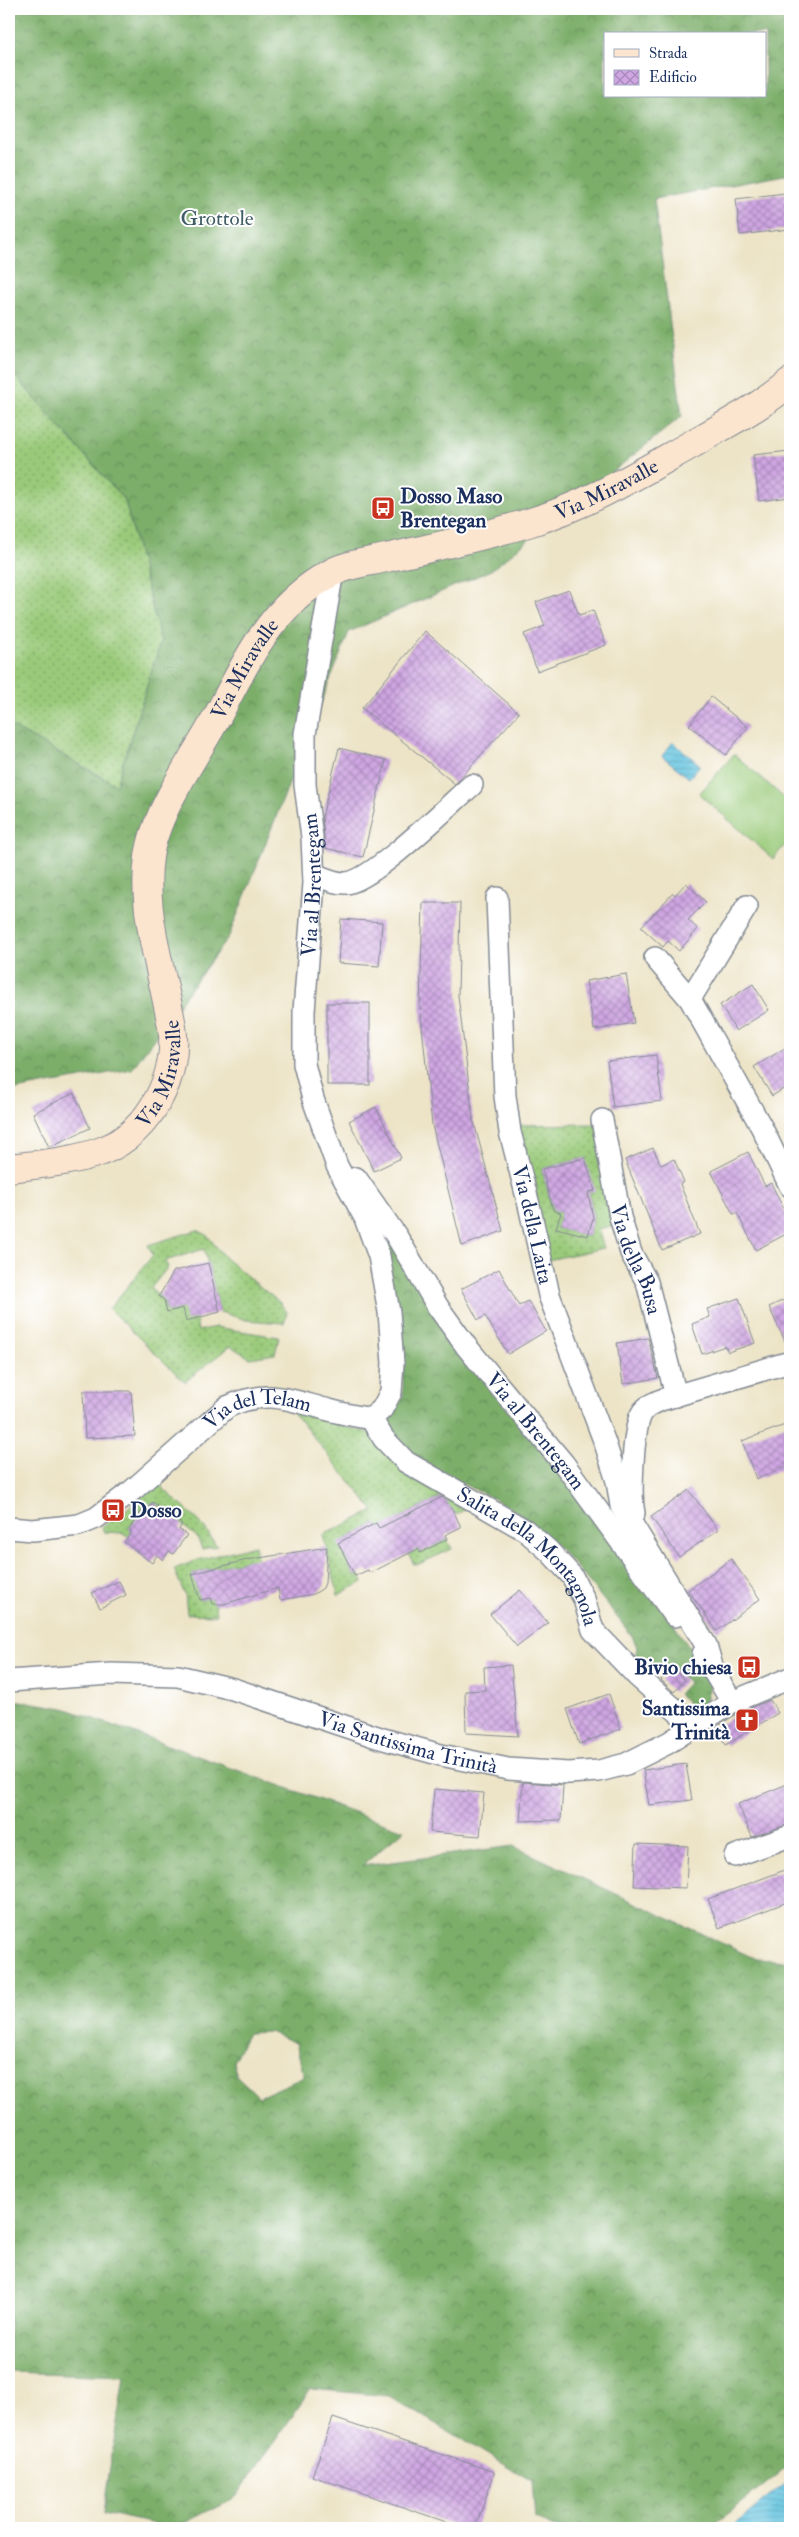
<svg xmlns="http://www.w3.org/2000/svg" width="799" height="2537" viewBox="0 0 799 2537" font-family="'IM FELL Double Pica',serif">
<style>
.grass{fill:url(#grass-dots);stroke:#5a7c6c;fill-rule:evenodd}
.forest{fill:url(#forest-crowns);stroke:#4b6e64;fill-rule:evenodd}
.garden{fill:#9aca79;stroke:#5a7c6c}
.water{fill:url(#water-rules);stroke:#3e799e}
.building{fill:url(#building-cross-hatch)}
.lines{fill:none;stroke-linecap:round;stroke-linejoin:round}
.street-casing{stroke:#848a92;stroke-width:24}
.secondary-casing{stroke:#848a92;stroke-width:30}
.street{stroke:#fff;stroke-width:21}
.secondary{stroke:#fce5cf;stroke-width:28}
.labels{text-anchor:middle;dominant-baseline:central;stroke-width:4;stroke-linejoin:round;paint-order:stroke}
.park-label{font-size:21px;fill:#415e66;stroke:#fff}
.street-label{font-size:21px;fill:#1b2f5e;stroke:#fff}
.poi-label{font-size:21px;font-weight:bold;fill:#1b2f5e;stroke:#fff;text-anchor:start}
</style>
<defs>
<pattern id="grass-dots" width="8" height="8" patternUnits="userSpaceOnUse" patternTransform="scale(1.25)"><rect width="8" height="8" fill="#9aca79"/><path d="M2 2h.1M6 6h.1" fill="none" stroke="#7da466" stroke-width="1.8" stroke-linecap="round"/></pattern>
<pattern id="forest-crowns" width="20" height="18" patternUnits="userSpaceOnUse" patternTransform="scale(1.25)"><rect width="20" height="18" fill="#7bae69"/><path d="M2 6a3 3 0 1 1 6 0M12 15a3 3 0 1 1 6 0" fill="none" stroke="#648e5a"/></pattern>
<pattern id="water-rules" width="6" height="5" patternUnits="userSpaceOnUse" patternTransform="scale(1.25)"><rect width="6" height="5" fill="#61c3df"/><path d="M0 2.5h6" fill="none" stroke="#4f9fb8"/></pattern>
<pattern id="building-cross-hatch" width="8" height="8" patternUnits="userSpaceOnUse" patternTransform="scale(1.25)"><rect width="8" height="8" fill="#cfa6e2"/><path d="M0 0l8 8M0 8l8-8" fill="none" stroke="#a788ba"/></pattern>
</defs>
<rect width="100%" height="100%" fill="#fff"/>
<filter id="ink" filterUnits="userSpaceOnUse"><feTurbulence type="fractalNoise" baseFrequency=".02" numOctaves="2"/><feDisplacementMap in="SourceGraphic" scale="10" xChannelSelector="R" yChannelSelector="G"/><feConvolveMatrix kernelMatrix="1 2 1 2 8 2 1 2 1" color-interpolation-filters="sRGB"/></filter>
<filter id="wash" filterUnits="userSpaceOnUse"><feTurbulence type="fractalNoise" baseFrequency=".0096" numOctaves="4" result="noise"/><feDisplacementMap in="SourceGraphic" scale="20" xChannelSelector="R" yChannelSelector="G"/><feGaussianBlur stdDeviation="1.12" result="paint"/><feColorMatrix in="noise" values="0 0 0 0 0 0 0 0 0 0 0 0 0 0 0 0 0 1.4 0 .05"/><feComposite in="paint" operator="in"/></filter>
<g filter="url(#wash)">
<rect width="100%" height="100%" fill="#ede4c7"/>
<!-- grass -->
<g class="grass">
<path d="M 9,369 L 125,501 L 161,641 L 116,785 L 9,725 Z"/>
<path d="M 597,1124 L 616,1225 L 598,1229 L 604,1248 L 548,1260 L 516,1125 ZM 585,1158 L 593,1218 L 588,1236 L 556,1228 L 561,1213 L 553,1210 L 542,1169 Z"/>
<path d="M 197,1230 L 207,1235 L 225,1258 L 280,1303 L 287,1312 L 284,1323 L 246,1320 L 220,1312 L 204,1249 L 165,1261 L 168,1267 L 151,1288 L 164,1300 L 167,1312 L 183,1308 L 196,1318 L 198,1331 L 215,1327 L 279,1337 L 275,1354 L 250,1358 L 230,1346 L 185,1382 L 109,1309 L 153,1255 L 148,1245 Z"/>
<path d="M 288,1406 L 333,1423 L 370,1433 L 468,1508 L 455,1515 L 443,1496 L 401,1517 L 420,1552 L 447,1539 L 452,1549 L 419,1564 L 414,1564 L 403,1544 L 388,1546 L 376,1523 L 342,1541 L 349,1553 L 345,1556 L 355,1576 L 360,1574 L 363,1582 L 338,1595 L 323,1535 L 374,1511 Z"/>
<path d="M 156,1482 L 200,1522 L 217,1546 L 202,1549 L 197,1537 L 153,1502 L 147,1510 L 144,1509 L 129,1529 L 132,1532 L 128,1537 L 121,1533 L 104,1532 L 102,1527 L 129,1507 Z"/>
<path d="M 255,1545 L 263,1593 L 256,1594 L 247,1560 L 193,1574 L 200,1600 L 211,1598 L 215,1604 L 216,1615 L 187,1614 L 185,1595 L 174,1569 L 198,1560 Z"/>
</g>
<!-- forest -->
<g class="forest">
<path d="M 9,9 L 790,9 L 790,63 L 788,63 L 790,174 L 654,199 L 682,416 L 491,570 L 349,632 L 229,936 L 132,1069 L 9,1091 L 9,725 L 116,785 L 161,641 L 125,501 L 9,369 ZM 605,34 L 765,34 L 765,96 L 605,96 Z"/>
<path d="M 373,1208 L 650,1589 L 705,1671 L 710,1686 L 705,1704 L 693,1707 L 678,1694 L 689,1682 L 672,1667 L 652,1671 L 642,1666 L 635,1657 L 637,1647 L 632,1636 C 598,1594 564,1545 519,1514 C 472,1481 418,1476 386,1423 L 388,1415 L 403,1398 L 403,1359 Z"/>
<path d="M 9,1699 L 64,1708 L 404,1830 L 362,1866 L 513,1846 L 756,1959 L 790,1961 L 790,2465 L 710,2528 L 554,2528 L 535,2519 L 532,2481 L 389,2396 L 311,2389 L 236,2497 L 174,2528 L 103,2513 L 124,2376 L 9,2372 ZM 269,2032 L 296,2043 L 304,2077 L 259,2097 L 237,2076 L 233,2062 L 248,2033 Z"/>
</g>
<!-- garden -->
<path class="garden" d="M 734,754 L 790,803 L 790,839 L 773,859 L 699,794 Z"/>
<!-- water -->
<g class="water">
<path d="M 673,742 L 700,765 L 689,778 L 662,756 Z"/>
<path d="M 790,2480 L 790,2528 L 730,2528 Z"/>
</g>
<g id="blocks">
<!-- building -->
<g class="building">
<path d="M 785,193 L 789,229 L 740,235 L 736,199 Z"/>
<path d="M 790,451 L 790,497 L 759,501 L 753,455 Z"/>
<path d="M 569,590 L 579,615 L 593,610 L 606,645 L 537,671 L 524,634 L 545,626 L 536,602 Z"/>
<path d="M 425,631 L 519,713 L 455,784 L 362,708 Z"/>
<path d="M 711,697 L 748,727 L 726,755 L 689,725 Z"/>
<path d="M 339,748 L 386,760 L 363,857 L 325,848 L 322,817 Z"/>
<path d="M 686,883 L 706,902 L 688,920 L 698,929 L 679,951 L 668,941 L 663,947 L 641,927 L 673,893 L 675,895 Z"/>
<path d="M 423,903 L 460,903 L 458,995 L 473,1119 L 503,1231 L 462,1246 L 432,1125 L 420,1006 Z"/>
<path d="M 341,919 L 382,922 L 379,966 L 338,963 Z"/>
<path d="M 626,974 L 634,1023 L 594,1030 L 586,981 Z"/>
<path d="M 753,984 L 769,1010 L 736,1031 L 720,1005 Z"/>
<rect x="327" y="1003" width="43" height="82"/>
<path d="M 790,1045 L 790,1085 L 772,1096 L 754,1067 Z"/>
<path d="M 656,1055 L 662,1101 L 613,1107 L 607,1061 Z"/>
<path d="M 74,1093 L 90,1128 L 49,1147 L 33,1113 Z"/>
<path d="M 376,1107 L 401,1158 L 374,1171 L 349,1121 Z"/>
<path d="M 653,1148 L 661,1165 L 674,1159 L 684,1182 L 680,1184 L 700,1234 L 662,1250 L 625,1160 Z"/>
<path d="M 748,1152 L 765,1186 L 771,1183 L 790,1222 L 790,1232 L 756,1250 L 737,1213 L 733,1214 L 711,1171 Z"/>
<path d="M 585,1158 L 595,1191 L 588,1192 L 593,1218 L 588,1236 L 556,1228 L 561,1213 L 553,1210 L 542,1169 Z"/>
<path d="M 208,1263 L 220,1312 L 186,1321 L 183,1308 L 167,1312 L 164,1300 L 159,1296 L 174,1271 Z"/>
<path d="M 499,1269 L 519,1306 L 528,1301 L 546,1331 L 508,1354 L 485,1316 L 478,1320 L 461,1289 Z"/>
<path d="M 790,1297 L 790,1350 L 789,1350 L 769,1307 Z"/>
<path d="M 739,1298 L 755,1343 L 728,1352 L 725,1346 L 702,1354 L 692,1324 L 710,1317 L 707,1309 Z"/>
<path d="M 648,1338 L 658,1378 L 623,1384 L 617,1343 Z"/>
<path d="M 83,1391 L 131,1391 L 135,1436 L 85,1438 Z"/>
<path d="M 785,1425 L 790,1440 L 790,1466 L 756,1479 L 742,1441 Z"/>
<path d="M 689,1490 L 718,1530 L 679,1557 L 651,1517 Z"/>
<path d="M 442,1497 L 453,1510 L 461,1527 L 445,1535 L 447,1539 L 420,1553 L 418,1549 L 370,1573 L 368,1570 L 355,1576 L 338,1543 L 376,1523 L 379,1528 Z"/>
<path d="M 153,1502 L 182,1524 L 179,1529 L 187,1535 L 173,1554 L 169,1551 L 163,1560 L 157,1555 L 152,1563 L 124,1542 L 132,1532 L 129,1529 L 144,1508 L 147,1510 Z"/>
<path d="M 327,1547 L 325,1583 L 323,1588 L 314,1594 L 280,1600 L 278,1588 L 224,1604 L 213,1604 L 211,1598 L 200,1600 L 192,1574 L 247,1560 Z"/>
<path d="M 731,1559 L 760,1599 L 717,1631 L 688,1590 Z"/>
<path d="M 119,1581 L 126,1595 L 100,1608 L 92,1593 Z"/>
<path d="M 520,1590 L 548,1623 L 517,1647 L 490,1614 Z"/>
<path d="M 511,1665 L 518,1736 L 466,1733 L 465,1691 L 485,1690 L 484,1667 Z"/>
<path d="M 672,1668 L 685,1680 L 674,1692 L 661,1680 Z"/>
<path d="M 609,1694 L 621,1729 L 579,1744 L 567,1709 Z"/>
<path d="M 770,1700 L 778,1713 L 726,1745 L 715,1728 L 738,1713 Z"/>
<path d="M 686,1764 L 692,1800 L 649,1805 L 643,1770 Z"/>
<path d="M 523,1782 L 563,1785 L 561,1820 L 520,1821 Z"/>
<path d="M 790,1783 L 790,1824 L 752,1837 L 738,1804 Z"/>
<path d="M 434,1789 L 484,1793 L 480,1836 L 430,1832 Z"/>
<path d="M 636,1844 L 688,1846 L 686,1888 L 634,1886 Z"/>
<path d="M 790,1868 L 790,1901 L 719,1928 L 708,1899 Z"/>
<path d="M 333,2418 L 495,2472 L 475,2528 L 464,2528 L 312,2476 Z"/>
</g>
</g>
</g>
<g filter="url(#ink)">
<use href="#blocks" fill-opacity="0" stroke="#848a92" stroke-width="1"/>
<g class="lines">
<!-- street casing -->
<g class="street-casing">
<g id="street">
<path d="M 314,874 C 324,878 336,884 347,883 C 375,879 448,806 472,785"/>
<path id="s1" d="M 497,898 L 505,1096 L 510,1132 L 529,1205 L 549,1295 L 605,1443 L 617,1481 L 621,1506 L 706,1645 L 712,1666"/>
<path d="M 655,958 L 690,999 L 762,1128 L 790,1186"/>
<path d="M 690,999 L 747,906"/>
<path id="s2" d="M 602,1120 L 620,1217 L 631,1253 L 647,1282 L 676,1396"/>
<path id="s3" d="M 356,1178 L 397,1237 L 438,1307 L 466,1346 L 564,1464 L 675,1616"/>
<path id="s4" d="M 371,1419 L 384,1439 L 406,1462 L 525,1530 L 549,1551 L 572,1576 L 584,1599 L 593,1630 L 637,1676 L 695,1727"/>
<path d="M 634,1513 C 630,1494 633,1435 640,1417 C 644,1407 652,1404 661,1400 L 790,1362"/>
<path id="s5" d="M 9,1528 L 33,1530 L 79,1525 L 96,1518 L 134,1489 L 227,1407 C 268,1388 289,1400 329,1410 C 342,1414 357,1416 371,1419 L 382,1409 L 391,1392 L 393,1363 L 389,1312 L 379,1256 L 365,1218 L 337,1166 L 313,1099 L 304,1064 L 304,1011 L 314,883 L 312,837 L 305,785 L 305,734 L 333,571"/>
<path d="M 703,1654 L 732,1702"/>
<path id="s6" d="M 9,1681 L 111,1674 L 178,1676 L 233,1689 L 380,1738 L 441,1755 L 508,1769 L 568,1773 L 599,1771 L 626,1764 L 668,1743 L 732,1702 L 790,1678"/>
<path d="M 735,1856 L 790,1836"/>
</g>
</g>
<!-- secondary casing -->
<g class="secondary-casing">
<g id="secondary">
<path id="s7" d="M 9,1168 C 40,1164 72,1162 102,1151 C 149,1133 180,1075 172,1027 C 163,973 141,912 149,857 C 155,811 196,756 218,715 C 232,689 245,661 262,637 C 280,611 303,588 331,573 C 347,564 369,562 386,558 C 433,547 482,537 528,523 C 588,505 640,473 694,443 C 726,424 762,406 790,382"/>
</g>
</g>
<!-- street -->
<use href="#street" class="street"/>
<!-- secondary -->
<use href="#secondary" class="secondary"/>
</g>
</g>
<!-- icons -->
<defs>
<g id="bus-square" transform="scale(1.25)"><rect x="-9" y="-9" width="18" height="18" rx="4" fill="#c8321e" stroke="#fff"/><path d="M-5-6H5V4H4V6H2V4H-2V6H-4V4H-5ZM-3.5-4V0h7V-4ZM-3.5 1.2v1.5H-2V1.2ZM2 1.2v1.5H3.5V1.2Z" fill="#fff"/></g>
<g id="church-square" transform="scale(1.25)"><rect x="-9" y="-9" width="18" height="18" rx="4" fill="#c8321e" stroke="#fff"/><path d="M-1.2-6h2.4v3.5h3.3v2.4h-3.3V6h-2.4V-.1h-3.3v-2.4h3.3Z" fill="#fff"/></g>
</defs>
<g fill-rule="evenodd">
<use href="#bus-square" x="383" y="508"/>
<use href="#bus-square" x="113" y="1510"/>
<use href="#bus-square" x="749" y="1667"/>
<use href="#church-square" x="747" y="1720"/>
</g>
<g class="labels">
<!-- park labels -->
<g class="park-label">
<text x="217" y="218">Grottole</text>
</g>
<!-- street labels -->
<g class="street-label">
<text stroke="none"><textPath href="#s7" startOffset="1052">Via Miravalle</textPath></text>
<text stroke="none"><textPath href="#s7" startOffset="632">Via Miravalle</textPath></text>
<text stroke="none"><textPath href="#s5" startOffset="966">Via al Brentegam</textPath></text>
<text stroke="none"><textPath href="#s7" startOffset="198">Via Miravalle</textPath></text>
<text stroke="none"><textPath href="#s1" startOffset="330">Via della Laita</textPath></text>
<text stroke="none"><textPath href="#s2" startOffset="144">Via della Busa</textPath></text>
<text stroke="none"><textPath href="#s5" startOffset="290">Via del Telam</textPath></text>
<text stroke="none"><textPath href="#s3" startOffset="311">Via al Brentegam</textPath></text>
<text stroke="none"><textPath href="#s4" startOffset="214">Salita della Montagnola</textPath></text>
<text stroke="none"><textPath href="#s6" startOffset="409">Via Santissima Trinità</textPath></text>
</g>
<!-- poi labels -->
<g class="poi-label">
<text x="400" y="496">Dosso Maso<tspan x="400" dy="24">Brentegan</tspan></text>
<text x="130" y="1510">Dosso</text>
<text x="732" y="1667" text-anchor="end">Bivio chiesa</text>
<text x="730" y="1708" text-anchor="end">Santissima<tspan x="730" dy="24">Trinità</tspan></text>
</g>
</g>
<!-- margin -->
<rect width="799" height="2537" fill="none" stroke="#fff" stroke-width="30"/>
<!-- legend -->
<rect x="604" y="32" width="162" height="65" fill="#ffffff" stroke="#a4acbf"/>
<rect x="614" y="49" width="25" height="8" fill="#fce5cf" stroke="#a4acbf"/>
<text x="649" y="58" font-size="15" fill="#1b2f5e">Strada</text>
<rect x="614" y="70" width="25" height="15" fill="url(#building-cross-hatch)" stroke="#a4acbf"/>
<text x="649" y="82" font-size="15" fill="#1b2f5e">Edificio</text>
</svg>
